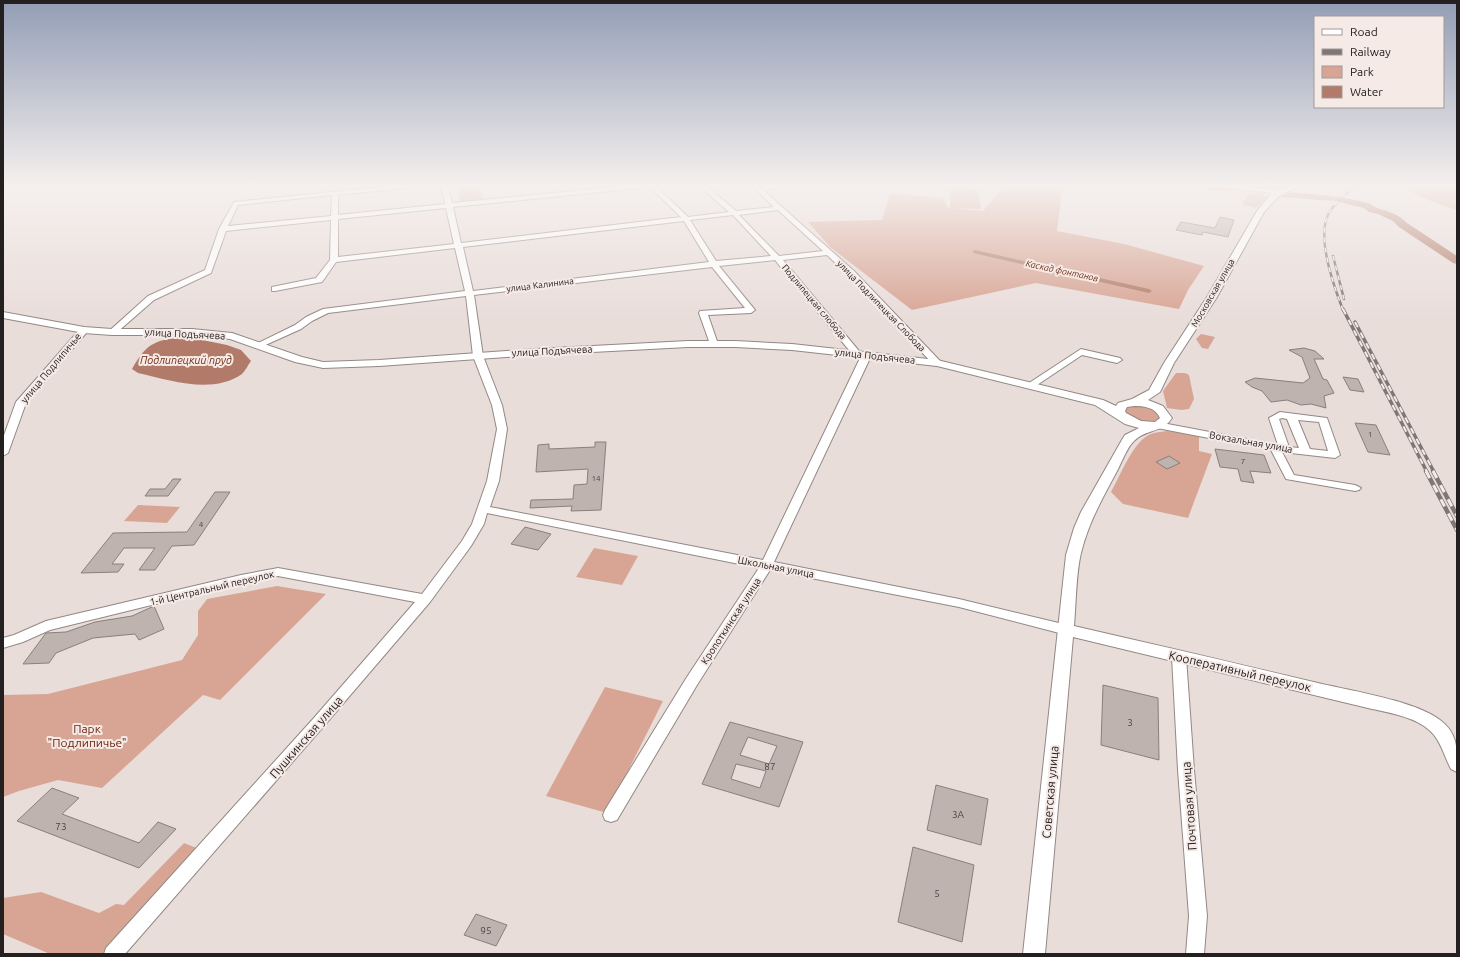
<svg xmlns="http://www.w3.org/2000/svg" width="1460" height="957" viewBox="0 0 1460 957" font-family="Ubuntu,sans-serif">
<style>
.green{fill:#d8a595}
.water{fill:#b27b69}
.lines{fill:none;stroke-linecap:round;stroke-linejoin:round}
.canal{fill:#b27b69;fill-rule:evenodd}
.river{fill:#b27b69;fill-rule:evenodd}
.building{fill:#beb3af;stroke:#897f7b;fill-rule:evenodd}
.minor-casing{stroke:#928884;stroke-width:2}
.major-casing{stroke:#928884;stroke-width:2}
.minor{fill:#fff;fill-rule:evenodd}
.major{fill:#fff;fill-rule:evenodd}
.rail-far2-casing{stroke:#7f7775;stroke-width:2.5}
.rail-far1-casing{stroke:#7f7775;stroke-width:3.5}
.rail-casing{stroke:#7f7775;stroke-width:4.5}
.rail-far2{stroke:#f6eae7;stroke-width:1.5;stroke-dasharray:5;stroke-linecap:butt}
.rail-far1{stroke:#f6eae7;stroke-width:2;stroke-dasharray:6;stroke-linecap:butt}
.rail{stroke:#f6eae7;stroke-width:3;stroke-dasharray:8;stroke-linecap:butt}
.labels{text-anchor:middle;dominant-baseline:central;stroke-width:4;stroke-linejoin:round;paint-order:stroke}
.number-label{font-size:8px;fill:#4a4543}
.far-water-label{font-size:9px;font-style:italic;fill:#722d15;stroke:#f6eae7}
.far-street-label{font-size:9px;fill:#24201f;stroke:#f6eae7}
.street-label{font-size:10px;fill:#24201f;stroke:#f6eae7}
.near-number-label{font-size:10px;fill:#4a4543}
.water-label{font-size:11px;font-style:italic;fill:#722d15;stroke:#f6eae7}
.near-street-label{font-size:12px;fill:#24201f;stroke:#f6eae7}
.near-park-label{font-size:12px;fill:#69250d;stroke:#f6eae7}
</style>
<rect width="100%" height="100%" fill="#e9ddda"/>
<!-- green -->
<g class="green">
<path d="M 1000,185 L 1093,185 L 1062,190 L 1057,231 L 1124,244 L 1204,266 L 1188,290 L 1179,309 L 1036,283 L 912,310 L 830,247 L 808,222 L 882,220 L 890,193 L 943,198 L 947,207 L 950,208 L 950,187 L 978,189 L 981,209 L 952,208 L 983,211 L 1001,190 Z"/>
<path d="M 1178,185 L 1198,185 L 1230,189 L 1233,192 Z"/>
<path d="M 1396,185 L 1457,185 L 1457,210 L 1428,200 Z"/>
<path d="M 480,186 L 483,199 L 460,202 L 458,188 Z"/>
<path d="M 1260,193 L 1267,197 L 1256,208 L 1242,204 L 1249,194 Z"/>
<path d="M 1201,334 L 1215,337 L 1208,349 L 1202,348 L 1196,339 Z"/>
<path d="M 1176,373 L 1185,373 L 1189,375 L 1194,399 L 1189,409 L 1181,410 L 1167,408 L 1163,391 Z"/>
<path d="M 1127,405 L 1147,405 L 1163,415 L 1155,424 L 1128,418 L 1124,407 Z"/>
<path d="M 1168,431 L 1199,436 L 1199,451 L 1212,454 L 1188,518 L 1123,504 L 1111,492 C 1120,476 1132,445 1147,436 C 1153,432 1160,432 1168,431 Z"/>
<path d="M 138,505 L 180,507 L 167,523 L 124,521 Z"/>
<path d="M 594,548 L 638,556 L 622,585 L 576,577 Z"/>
<path d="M 277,586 L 326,594 L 220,700 L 203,695 L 102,788 L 58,780 L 19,791 L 3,797 L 3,695 L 48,694 L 182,660 L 198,635 L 198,611 L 207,599 Z"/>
<path d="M 605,687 L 663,701 L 607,813 L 546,796 Z"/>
<path d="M 184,843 L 199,849 L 103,954 L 50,954 L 3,934 L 3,898 L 41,892 L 99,913 L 116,904 L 124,905 Z"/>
</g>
<!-- water -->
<path class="water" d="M 187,337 L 227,345 L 241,350 L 251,361 C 248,365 245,371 242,374 C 212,395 170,380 138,373 L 132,369 C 148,341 156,340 187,337 Z"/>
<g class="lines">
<!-- canal -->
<path class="canal" d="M 975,250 L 1149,289 L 1152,291 L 1149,293 L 973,253 L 973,251 Z"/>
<!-- river -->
<g class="river">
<path d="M 1200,185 L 1229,186 L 1231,188 C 1225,193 1206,190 1200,185 Z"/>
<path d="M 1285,192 C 1313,194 1341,196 1368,203 C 1371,204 1374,207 1377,208 C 1388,211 1398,214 1407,223 L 1457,256 L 1457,264 L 1453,263 L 1399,227 L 1393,221 L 1378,214 L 1369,212 L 1364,208 L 1335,201 L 1282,197 L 1280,195 Z"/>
</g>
</g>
<!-- building -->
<g class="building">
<path d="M 1220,217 L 1234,220 L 1228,237 L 1203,232 L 1202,235 L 1176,230 L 1181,222 L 1215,228 Z"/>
<path d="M 1304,348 L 1315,351 L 1324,359 L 1314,359 L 1323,379 L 1327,380 L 1334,393 L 1324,396 L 1326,408 L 1311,404 L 1301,405 L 1287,400 L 1271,402 L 1262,391 L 1252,387 L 1245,382 L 1255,378 L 1303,383 L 1310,378 L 1302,357 L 1289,350 Z"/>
<path d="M 1343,377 L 1358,379 L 1364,392 L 1350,390 Z"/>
<path d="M 1355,423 L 1376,425 L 1390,455 L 1368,452 Z"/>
<path d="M 595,442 L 606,442 L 601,510 L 571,511 L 572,506 L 530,508 L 531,500 L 573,499 L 574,485 L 587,484 L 588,469 L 536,472 L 538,445 L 549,444 L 549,449 L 595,447 Z"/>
<path d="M 1215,449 L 1264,455 L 1271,473 L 1250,471 L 1254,483 L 1241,481 L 1238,469 L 1220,467 Z"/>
<path d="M 1169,456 L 1180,463 L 1167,469 L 1156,462 Z"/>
<path d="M 173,479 L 181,479 L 168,496 L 145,496 L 150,489 L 165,489 Z"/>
<path d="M 215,492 L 230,492 L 194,545 L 172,546 L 155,570 L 139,570 L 155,548 L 124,548 L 112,564 L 124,564 L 118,572 L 81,573 L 113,533 L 187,532 Z"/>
<path d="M 525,527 L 551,534 L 538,550 L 511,544 Z"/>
<path d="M 154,606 L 164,629 L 139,640 L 135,634 L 93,638 L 56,653 L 49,663 L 23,664 L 46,633 L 66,632 L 95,622 L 132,616 Z"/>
<path d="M 1103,685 L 1158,698 L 1159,760 L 1101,745 Z"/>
<path d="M 730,722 L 803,742 L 779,807 L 702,784 ZM 748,737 L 777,746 L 769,764 L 740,755 ZM 736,764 L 766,771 L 760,788 L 731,779 Z"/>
<path d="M 936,785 L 988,799 L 981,845 L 927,830 Z"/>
<path d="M 52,788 L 79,798 L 62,814 L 139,843 L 158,822 L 176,829 L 139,868 L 17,821 Z"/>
<path d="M 913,847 L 974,865 L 962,942 L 898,922 Z"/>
<path d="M 476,914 L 507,925 L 496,946 L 464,935 Z"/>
</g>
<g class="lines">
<!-- minor casing -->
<g class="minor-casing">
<g id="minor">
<path d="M 398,185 L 417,185 L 414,187 L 338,195 L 338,215 L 445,204 L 441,185 L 447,185 L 452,203 L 634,185 L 655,185 L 688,217 L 729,212 L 698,185 L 705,185 L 736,211 L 774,207 L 751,185 L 757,185 L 761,188 L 774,185 L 784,185 L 783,186 L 764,191 L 854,271 L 942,363 L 937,366 L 934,365 L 848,275 L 827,255 L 783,260 L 859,351 L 861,353 L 859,355 L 853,355 L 775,260 L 719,266 L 755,310 L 751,313 L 708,315 L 718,344 L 714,347 L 710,344 L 699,313 L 700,311 L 745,308 L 712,267 L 474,295 L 483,356 L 502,405 L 507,429 L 499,481 L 490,507 L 763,560 L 862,354 L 867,351 L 872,354 L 774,562 L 959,599 L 1067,625 L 1072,627 L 1074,630 L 1072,633 L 1067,635 L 959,607 L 770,570 L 697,685 L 617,820 L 611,822 L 605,820 L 603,815 L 605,810 L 687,677 L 759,568 L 487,513 L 484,524 L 471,546 L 430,602 L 323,727 L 125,954 L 104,954 L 106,948 L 313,719 L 415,602 L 278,576 L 241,583 L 50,630 L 23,642 L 3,648 L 3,638 L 14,635 L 46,621 L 241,575 L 278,568 L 422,594 L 462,541 L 472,524 L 487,481 L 497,429 L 492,405 L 473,356 L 466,296 L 328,313 L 312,321 L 301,329 L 261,347 L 255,347 L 254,345 L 295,325 L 306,317 L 323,309 L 465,291 L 455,248 L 336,262 L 322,282 L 275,291 L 272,291 L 272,287 L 316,278 L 330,260 L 331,220 L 226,231 L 211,273 L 154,300 L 115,334 L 112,335 L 108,332 L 148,296 L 205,270 L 219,229 L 234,202 ZM 650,187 L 681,217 L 461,243 L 453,207 ZM 332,195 L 331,216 L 228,226 L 238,205 ZM 446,208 L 454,244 L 338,257 L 338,219 ZM 778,210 L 823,251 L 779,256 L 739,215 ZM 733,215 L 771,256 L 716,261 L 690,220 ZM 684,221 L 709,262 L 473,291 L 463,247 Z"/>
<path d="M 84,327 L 88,330 L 87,332 L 26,403 L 8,453 L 3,456 L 3,438 L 16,402 L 81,328 Z"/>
<path d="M 1081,349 L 1120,358 L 1122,360 L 1117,363 L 1082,355 L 1034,387 L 1031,388 L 1026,385 Z"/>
<path d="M 1280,412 L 1327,418 L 1340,455 L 1335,458 L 1282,452 L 1294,475 L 1355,485 L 1361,488 L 1359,490 L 1355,491 L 1286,479 L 1271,450 L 1157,428 L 1152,425 L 1157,422 L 1278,445 L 1269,418 ZM 1282,418 L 1287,419 L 1299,448 L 1289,447 L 1279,419 ZM 1298,420 L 1319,422 L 1328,451 L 1310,449 Z"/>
<path d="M 1179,652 L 1184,653 L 1186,657 L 1194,770 L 1207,916 L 1204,954 L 1186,954 L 1189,916 L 1178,770 L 1172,657 L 1174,653 Z"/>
</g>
</g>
<!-- major casing -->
<g class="major-casing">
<path id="major" d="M 1217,185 L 1236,185 L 1267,189 L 1283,189 L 1291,185 L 1301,185 L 1278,197 L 1264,212 L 1217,297 L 1174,363 L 1160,392 L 1148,400 L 1163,406 L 1172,418 C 1163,433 1145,429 1134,441 C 1127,447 1121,464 1116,473 C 1102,499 1088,524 1081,553 C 1076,573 1076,604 1074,626 C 1157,645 1239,664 1322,684 C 1353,691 1415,701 1440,720 C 1459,734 1457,751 1457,772 L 1451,769 C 1445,758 1442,745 1434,735 C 1420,717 1389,713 1368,708 L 1073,637 L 1045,954 L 1023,954 L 1066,555 L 1074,528 L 1081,512 L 1123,438 L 1125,435 L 1139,428 L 1125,424 L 1095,405 L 937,366 L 792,350 L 735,347 L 688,347 L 535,355 L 379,366 L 323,368 L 295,362 L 230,339 L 192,335 L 112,335 L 84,333 L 3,318 L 3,312 L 84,327 L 112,329 L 192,329 L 232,333 L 302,357 L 323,362 L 379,360 L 535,349 L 688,341 L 735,341 L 792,344 L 937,360 L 1103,400 L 1116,406 L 1118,403 L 1132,399 L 1149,390 L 1164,363 L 1207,297 L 1257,211 L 1272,193 L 1221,187 ZM 1134,406 C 1144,406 1155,407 1160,418 L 1155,422 L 1141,421 L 1126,413 L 1125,411 L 1127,407 Z"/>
</g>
<!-- minor -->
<use href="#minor" class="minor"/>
<!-- major -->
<use href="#major" class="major"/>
<!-- rail-far2 casing -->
<g class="rail-far2-casing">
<g id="rail-far2">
<path d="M 1333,256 L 1344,299"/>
<path d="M 1343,310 C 1334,287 1315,234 1330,211 C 1336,202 1348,193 1356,185"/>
</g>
</g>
<!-- rail-far1 casing -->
<g class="rail-far1-casing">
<g id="rail-far1">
<path d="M 1343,309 L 1427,472"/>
<path d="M 1355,322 L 1434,472"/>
</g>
</g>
<!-- rail casing -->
<g class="rail-casing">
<g id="rail">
<path d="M 1426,471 L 1457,530"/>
<path d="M 1433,471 L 1457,516"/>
</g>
</g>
<!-- rail-far2 -->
<use href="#rail-far2" class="rail-far2"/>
<!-- rail-far1 -->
<use href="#rail-far1" class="rail-far1"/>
<!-- rail -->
<use href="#rail" class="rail"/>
</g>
<!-- sky -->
<linearGradient id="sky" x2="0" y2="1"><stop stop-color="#929db5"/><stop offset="0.58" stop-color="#f5f0ee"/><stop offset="1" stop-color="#f5f0ee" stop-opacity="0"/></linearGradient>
<rect width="1460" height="319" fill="url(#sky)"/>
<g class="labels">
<!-- number labels -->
<g class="number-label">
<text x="1370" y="434">1</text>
<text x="1243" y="461">7</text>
<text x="596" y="478">14</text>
<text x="201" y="524">4</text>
</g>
<!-- far-water labels -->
<g class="far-water-label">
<text transform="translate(1062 271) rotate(12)">Каскад фонтанов</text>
</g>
<!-- far-street labels -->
<g class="far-street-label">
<text transform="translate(540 285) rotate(-7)">улица Калинина</text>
<text transform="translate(1213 293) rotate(-60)">Московская улица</text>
<text transform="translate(814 302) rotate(50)">Подлипецкая слобода</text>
<text transform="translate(881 306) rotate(46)">улица Подлипецкая Слобода</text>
</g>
<!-- street labels -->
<g class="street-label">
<text transform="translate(185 334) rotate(3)">улица Подъячева</text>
<text transform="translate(552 351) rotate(-3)">улица Подъячева</text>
<text transform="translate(875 356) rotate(6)">улица Подъячева</text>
<text transform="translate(51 368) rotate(-50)">улица Подлипичье</text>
<text transform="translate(1251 442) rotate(10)">Вокзальная улица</text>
<text transform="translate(776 567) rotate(11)">Школьная улица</text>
<text transform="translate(212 588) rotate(-13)">1-й Центральный переулок</text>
<text transform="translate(731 621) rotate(-57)">Кропоткинская улица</text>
</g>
<!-- near-number labels -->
<g class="near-number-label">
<text x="1130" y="722">3</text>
<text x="770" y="766">87</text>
<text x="958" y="814">3А</text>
<text x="61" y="826">73</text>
<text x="937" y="893">5</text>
<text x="486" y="930">95</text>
</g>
<!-- water labels -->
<g class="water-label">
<text x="186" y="360">Подлипецкий пруд</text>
</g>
<!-- near-street labels -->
<g class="near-street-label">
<text transform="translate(1240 671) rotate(13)">Кооперативный переулок</text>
<text transform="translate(306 737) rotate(-49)">Пушкинская улица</text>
<text transform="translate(1050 792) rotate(-85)">Советская улица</text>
<text transform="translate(1189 806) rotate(-94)">Почтовая улица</text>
</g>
<!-- near-park labels -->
<g class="near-park-label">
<text x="87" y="728">Парк<tspan x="87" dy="14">"Подлипичье"</tspan></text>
</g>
</g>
<!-- border -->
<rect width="1460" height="957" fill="none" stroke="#24201f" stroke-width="8"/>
<!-- legend -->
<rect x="1314" y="16" width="130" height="92" fill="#f6eae7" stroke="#a29997"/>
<rect x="1322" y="29" width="20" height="6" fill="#ffffff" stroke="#a29997"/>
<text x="1350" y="36" font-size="12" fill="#24201f">Road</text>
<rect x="1322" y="49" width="20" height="6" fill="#7f7775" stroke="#a29997"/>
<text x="1350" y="56" font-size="12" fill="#24201f">Railway</text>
<rect x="1322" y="66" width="20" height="12" fill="#d8a595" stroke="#a29997"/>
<text x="1350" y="76" font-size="12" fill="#24201f">Park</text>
<rect x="1322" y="86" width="20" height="12" fill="#b27b69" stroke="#a29997"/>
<text x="1350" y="96" font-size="12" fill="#24201f">Water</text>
</svg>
